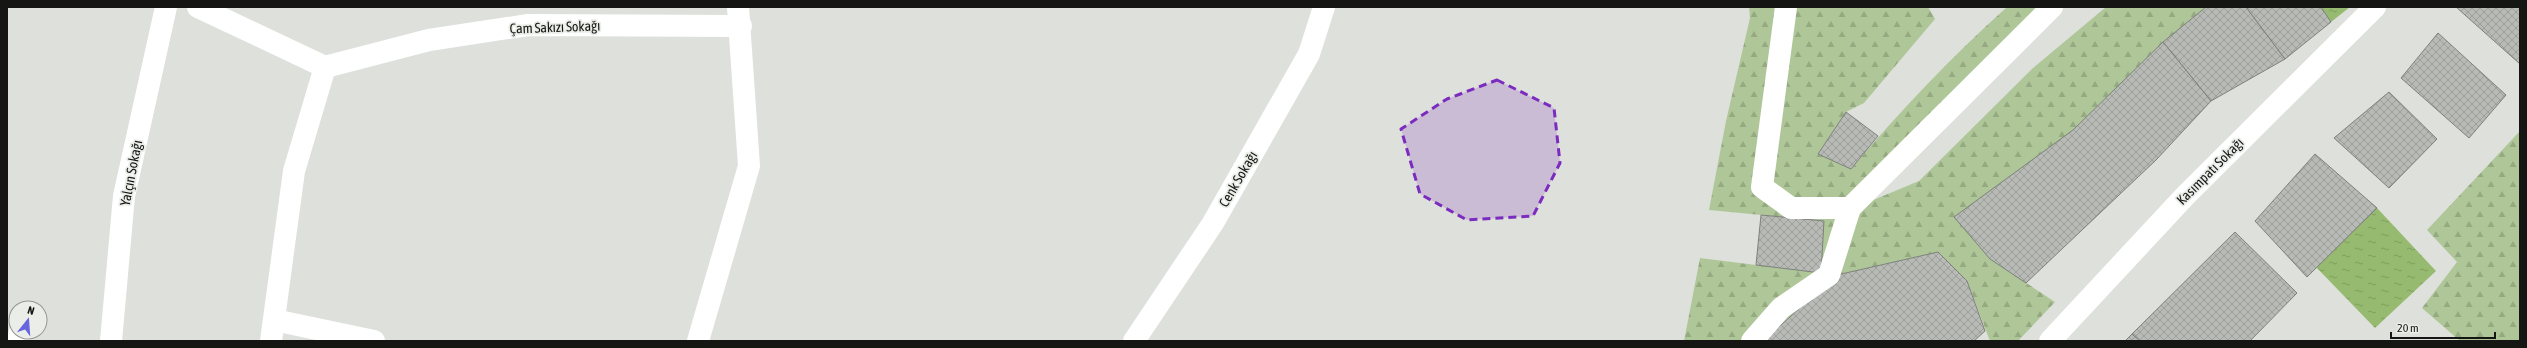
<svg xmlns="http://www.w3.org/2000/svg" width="2527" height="348" viewBox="0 0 2527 348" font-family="'Asap Condensed',sans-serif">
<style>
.forest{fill:url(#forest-firs)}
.water{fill:url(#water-ripples)}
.building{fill:url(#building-cross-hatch);stroke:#7d807b}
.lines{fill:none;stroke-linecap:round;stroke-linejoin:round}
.minor{stroke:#fff;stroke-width:22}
.marked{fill:#7b2cbf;fill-opacity:0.2;stroke:#7b2cbf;stroke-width:3;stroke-dasharray:8 5;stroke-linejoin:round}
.labels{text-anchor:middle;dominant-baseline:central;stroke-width:3.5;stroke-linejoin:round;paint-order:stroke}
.street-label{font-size:14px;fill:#151614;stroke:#ebede8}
</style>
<defs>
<pattern id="forest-firs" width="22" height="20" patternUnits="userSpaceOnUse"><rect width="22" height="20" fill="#afc798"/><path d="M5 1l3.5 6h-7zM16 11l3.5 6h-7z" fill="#96aa82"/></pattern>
<pattern id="water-ripples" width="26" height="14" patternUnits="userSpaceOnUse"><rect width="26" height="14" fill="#96ba6f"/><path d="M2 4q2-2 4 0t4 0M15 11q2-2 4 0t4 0" fill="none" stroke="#809f5f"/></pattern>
<pattern id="building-cross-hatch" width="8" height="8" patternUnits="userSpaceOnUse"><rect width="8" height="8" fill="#b7bab5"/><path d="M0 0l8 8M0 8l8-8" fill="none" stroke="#9c9f9b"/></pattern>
</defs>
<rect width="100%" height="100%" fill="#dee0db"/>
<!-- forest -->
<g class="forest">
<path d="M 1749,7 L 1928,7 L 1935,19 L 1864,103 L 1846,112 L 1818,154 L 1851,169 C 1899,112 1951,57 2007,7 L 2064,7 L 1947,100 L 1866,203 L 1919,181 L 2033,68 L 2106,7 L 2206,7 L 2163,42 L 2073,130 L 1990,259 L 2055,302 L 2018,341 L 1990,341 L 1967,281 L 1938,252 L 1837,275 L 1763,341 L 1684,341 L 1700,258 L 1821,273 L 1823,221 L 1709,210 L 1726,121 L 1750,18 Z"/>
<path d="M 2520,131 L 2520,341 L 2460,341 L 2422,308 L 2457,262 L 2427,230 Z"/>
</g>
<!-- water -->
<g class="water">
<path d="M 2321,7 L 2350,7 L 2331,22 Z"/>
<path d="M 2377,208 L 2436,271 L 2375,328 L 2316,267 Z"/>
</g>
<!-- building -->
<g class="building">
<path d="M 2206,7 L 2246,7 L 2285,59 L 2211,101 L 2163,42 Z"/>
<path d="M 2246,7 L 2321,7 L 2331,22 L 2285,59 Z"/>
<path d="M 2456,7 L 2520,7 L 2520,64 Z"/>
<path d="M 2438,33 L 2506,95 L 2469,138 L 2401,78 Z"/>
<path d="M 2163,42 L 2211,101 L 2156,160 L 2026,283 L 1990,259 L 1954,217 L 2073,130 Z"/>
<path d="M 2389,92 L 2437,139 L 2389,188 L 2334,138 Z"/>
<path d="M 1846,112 L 1878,136 L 1851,169 L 1818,154 Z"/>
<path d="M 2315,154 L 2377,208 L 2307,277 L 2255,221 Z"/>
<path d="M 1761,215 L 1824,221 L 1821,273 L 1756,265 Z"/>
<path d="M 2235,232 L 2297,293 L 2250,341 L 2140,341 L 2132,334 Z"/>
<path d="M 1938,252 L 1967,281 L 1985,331 L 1974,341 L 1763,341 L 1837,275 Z"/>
<path d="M 2132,334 L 2140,341 L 2125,341 Z"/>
</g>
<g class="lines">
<!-- minor -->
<g class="minor">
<path d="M 198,7 L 325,67 L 294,171 L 271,341"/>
<path d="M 1786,7 L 1762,187 L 1791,208 L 1850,208 L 2052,7"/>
<path d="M 325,67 L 429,40 L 528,25 L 741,26"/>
<path d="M 274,320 L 374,341"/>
<path d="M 17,341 L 20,332"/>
<path d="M 111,341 L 124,196 L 166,7"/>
<path d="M 698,341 L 749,166 L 738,7"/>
<path d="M 1134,341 L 1213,223 L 1309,54 L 1324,7"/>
<path d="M 1752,341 L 1781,308 L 1829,275 L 1850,208"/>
<path d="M 2050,341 L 2185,196 L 2375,7"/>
</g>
</g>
<!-- marked area -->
<path class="marked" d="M 1497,80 L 1554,108 L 1560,163 L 1533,216 L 1467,220 L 1420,194 L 1401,129 L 1447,99 Z"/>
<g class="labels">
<!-- street labels -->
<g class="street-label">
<text transform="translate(555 27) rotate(-2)">Çam Sakızı Sokağı</text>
<text transform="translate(2210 171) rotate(-45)">Kasımpatı Sokağı</text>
<text transform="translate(131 173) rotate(-79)">Yalçın Sokağı</text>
<text transform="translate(1238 179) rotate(-60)">Cenk Sokağı</text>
</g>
</g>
<!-- border -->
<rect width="2527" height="348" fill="none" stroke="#151614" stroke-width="16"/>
<!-- north arrow -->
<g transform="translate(28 320) rotate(17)"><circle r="19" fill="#ebede8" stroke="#959793"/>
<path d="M0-3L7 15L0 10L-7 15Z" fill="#6766df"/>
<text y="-6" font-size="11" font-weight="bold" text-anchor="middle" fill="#151614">N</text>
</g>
<!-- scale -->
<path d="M2391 332v6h104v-6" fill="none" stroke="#151614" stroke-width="2"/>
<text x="2397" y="332" font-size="12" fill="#151614" stroke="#ebede8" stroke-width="3" paint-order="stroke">20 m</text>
</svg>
